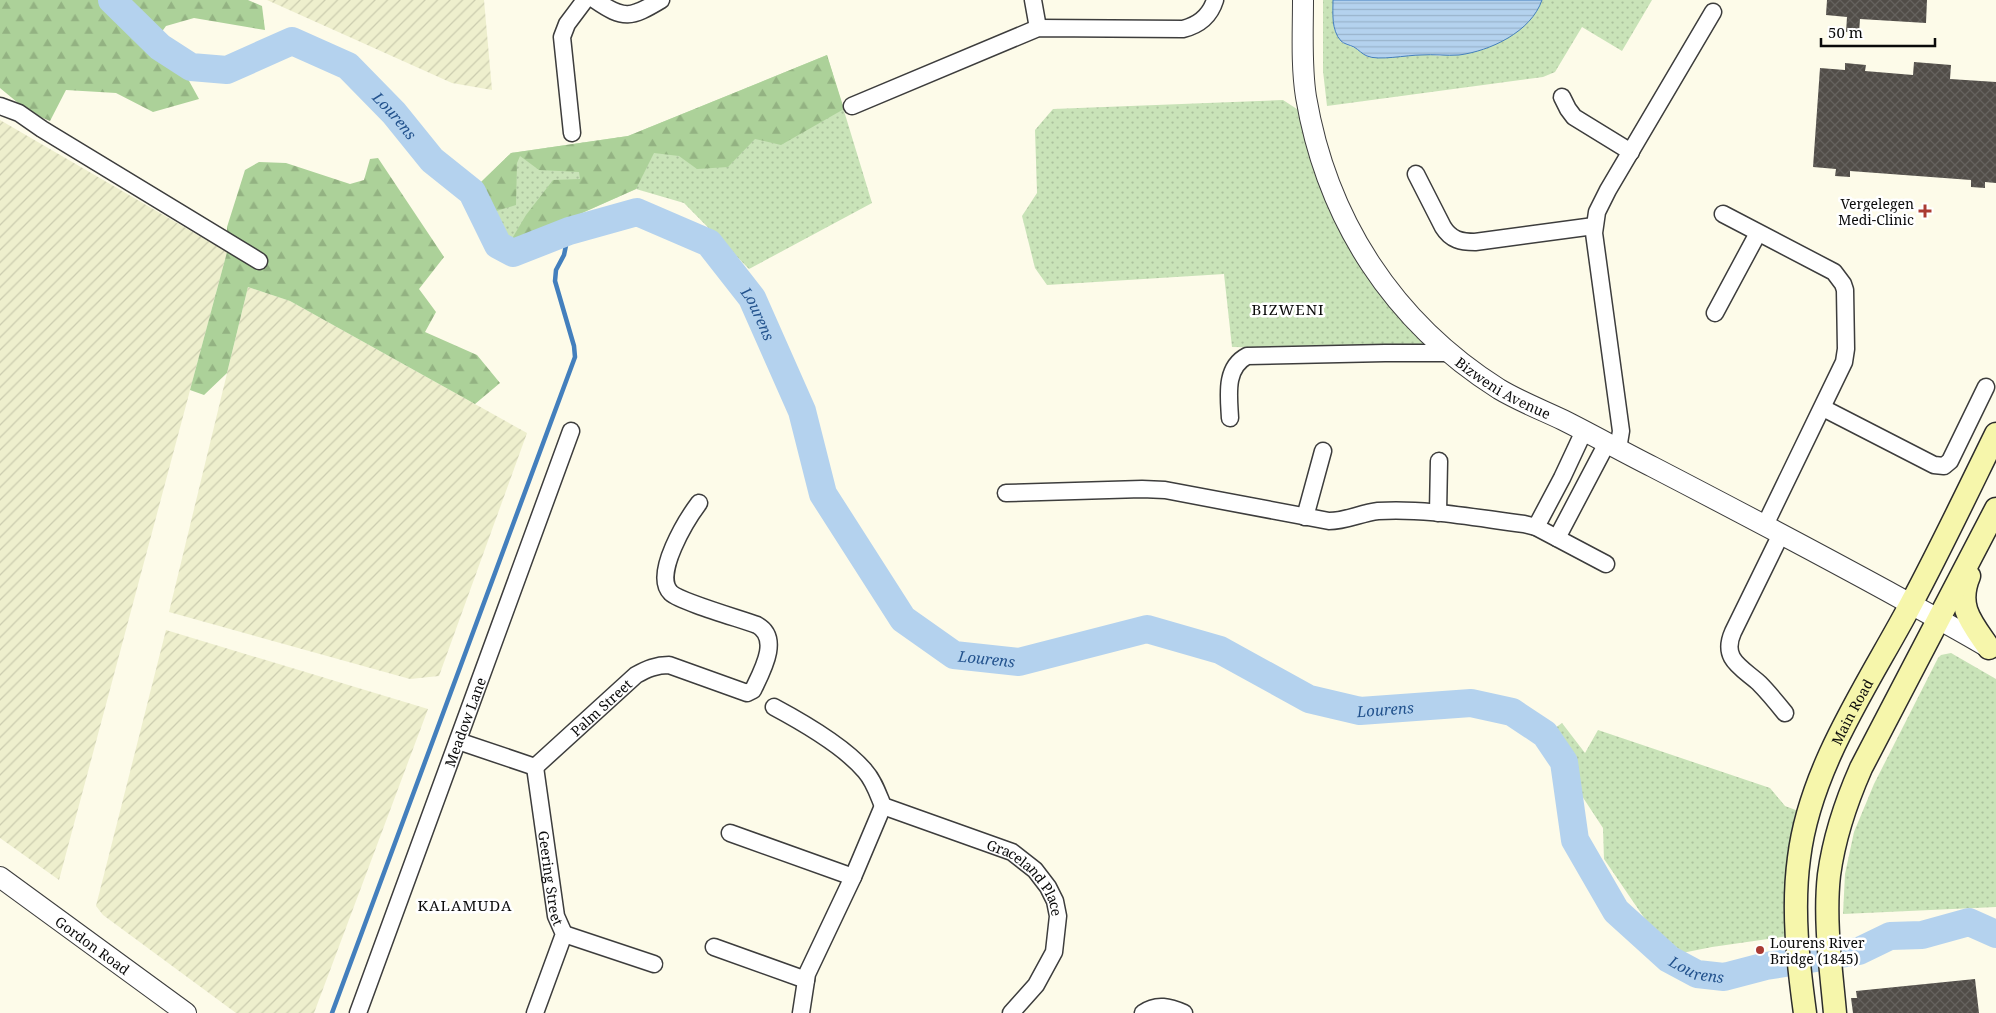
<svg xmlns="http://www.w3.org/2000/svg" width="1996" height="1013" viewBox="0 0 1996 1013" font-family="'Noto Serif',serif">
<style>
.farmland{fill:url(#farmland-furrows)}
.green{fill:url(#green-dots)}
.forest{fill:url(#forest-firs)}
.water{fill:url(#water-rules);stroke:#437fbd}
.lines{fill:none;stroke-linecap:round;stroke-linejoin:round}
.stream{stroke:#437fbd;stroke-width:4.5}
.river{stroke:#b4d2ee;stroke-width:28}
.building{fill:url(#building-cross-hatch)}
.minor-casing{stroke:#3d3d3d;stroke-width:19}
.tertiary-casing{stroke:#3d3d3d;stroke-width:22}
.secondary-casing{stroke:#2c2c2c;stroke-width:25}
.minor{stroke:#fff;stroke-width:16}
.tertiary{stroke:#fff;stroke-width:20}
.secondary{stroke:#f6f6ab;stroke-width:22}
.poi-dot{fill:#aa3a32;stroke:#fff;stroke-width:2}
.labels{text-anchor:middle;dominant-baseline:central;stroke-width:5;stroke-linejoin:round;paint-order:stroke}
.poi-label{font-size:14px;fill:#0a0a0a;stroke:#fff;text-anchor:end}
.street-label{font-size:14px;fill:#0a0a0a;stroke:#fff}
.water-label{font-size:15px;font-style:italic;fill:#22528d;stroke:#fff}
.neighbourhood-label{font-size:15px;letter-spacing:1px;fill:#0a0a0a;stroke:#fff}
</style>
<defs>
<pattern id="farmland-furrows" width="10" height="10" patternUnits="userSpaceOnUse" patternTransform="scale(1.25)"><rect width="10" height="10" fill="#eeefcd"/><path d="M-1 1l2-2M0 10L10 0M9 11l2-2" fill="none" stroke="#cbccaf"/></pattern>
<pattern id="green-dots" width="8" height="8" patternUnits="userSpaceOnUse" patternTransform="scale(1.25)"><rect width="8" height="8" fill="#c9e3b8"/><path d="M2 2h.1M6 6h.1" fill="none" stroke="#abc19d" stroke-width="1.8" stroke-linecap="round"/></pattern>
<pattern id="forest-firs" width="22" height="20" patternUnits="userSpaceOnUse" patternTransform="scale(1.25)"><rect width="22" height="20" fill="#acd199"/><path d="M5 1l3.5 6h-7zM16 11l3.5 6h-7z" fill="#93b282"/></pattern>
<pattern id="water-rules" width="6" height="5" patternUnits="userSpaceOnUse" patternTransform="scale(1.25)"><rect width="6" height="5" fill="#b4d2ee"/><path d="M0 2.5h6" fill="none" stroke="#99b3cb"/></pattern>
<pattern id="building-cross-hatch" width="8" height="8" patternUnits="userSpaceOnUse" patternTransform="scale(1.25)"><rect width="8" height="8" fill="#514d48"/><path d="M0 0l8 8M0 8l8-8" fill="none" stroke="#65625e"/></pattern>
</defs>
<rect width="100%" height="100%" fill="#fdfbe9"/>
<!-- farmland -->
<g class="farmland">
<path d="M 267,0 L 484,0 L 492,90 L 452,83 Z"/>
<path d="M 0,120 L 227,252 L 59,880 L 0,838 Z"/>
<path d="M 248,287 L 290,301 L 527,433 L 439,676 L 410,679 L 169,612 Z"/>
<path d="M 166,630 L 428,709 L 314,1013 L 236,1013 L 103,915 L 96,906 Z"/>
</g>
<!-- green -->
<g class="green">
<path d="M 1323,0 L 1333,0 L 1334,29 L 1341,42 L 1357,49 L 1368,57 L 1380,58 L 1425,54 L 1440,56 L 1511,36 L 1530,19 L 1542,0 L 1652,0 L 1622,51 L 1582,27 L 1555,72 L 1543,77 L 1327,106 L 1323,71 Z"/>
<path d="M 827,55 L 872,203 L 749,269 L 684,203 L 636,189 L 528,237 L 510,242 L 490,213 L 480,183 L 511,153 L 628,136 Z"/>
<path d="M 1283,100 L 1300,111 C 1308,144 1316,178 1329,210 C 1352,262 1388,305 1426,346 L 1423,350 L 1232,347 L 1224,274 L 1047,285 L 1035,268 L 1022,216 L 1037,193 L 1035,130 L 1053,109 Z"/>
<path d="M 1951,653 L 1996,679 L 1996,907 L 1843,914 L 1845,874 L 1854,832 L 1874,784 L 1938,658 L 1941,655 Z"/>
<path d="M 1562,723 L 1585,753 L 1598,730 L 1770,788 L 1785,806 L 1801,812 L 1788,936 L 1712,947 L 1677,954 L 1660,941 L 1604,859 L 1603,828 L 1580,793 L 1569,761 L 1548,733 Z"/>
</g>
<!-- forest -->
<g class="forest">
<path d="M 0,0 L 248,0 L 262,6 L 265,30 L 194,18 L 166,26 L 147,52 L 183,70 L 199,99 L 153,112 L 116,93 L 66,90 L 50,121 L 29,112 L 0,88 Z"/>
<path d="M 827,55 L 844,109 L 781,145 L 755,139 L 728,167 L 697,169 L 679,156 L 654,153 L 636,189 L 528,237 L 510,242 L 526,215 L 553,180 L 580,179 L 579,172 L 539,170 L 520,156 L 517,163 L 516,205 L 490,213 L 480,183 L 511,153 L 628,136 Z"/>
<path d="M 378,158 L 444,257 L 419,289 L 436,312 L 425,332 L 477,355 L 500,383 L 475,404 L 290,301 L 248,287 L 227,373 L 204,395 L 190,390 L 227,252 L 227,227 L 245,170 L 259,162 L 286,163 L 350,184 L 364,180 L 370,159 Z"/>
</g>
<!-- water -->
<path class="water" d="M 1333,0 L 1542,0 C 1531,32 1490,51 1459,55 C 1446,56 1434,54 1421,55 C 1407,55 1378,61 1367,56 C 1362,54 1359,50 1354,47 C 1350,45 1344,44 1341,41 C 1331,30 1333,13 1333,0 Z"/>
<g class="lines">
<!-- stream -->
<path class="stream" d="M 332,1013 L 575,357 L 574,346 L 555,281 L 556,270 L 564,255 L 569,231"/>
<!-- river -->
<path class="river" id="s1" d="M 112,0 L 160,47 L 191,67 L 227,70 L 292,41 L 348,66 L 394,113 L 432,160 L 472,192 L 498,245 L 513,253 L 569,231 L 637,212 L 709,243 L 752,298 L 802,411 L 823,494 L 903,619 L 954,655 L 1019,662 L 1147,629 L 1220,650 L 1309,699 L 1360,711 L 1471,703 L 1512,712 L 1545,734 L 1564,762 L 1575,840 L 1616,911 L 1669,959 L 1697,974 L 1724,977 L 1766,966 L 1859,951 L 1890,936 L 1922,935 L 1969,922 L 1996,934"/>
</g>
<!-- building -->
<g class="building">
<path d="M 1827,0 L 1927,0 L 1926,23 L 1860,19 L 1859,33 L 1846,32 L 1847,17 L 1826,15 Z"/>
<path d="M 1914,62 L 1951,65 L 1950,79 L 1996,82 L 1996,183 L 1985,182 L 1985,188 L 1971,187 L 1971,180 L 1850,171 L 1850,177 L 1835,176 L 1836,169 L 1813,167 L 1820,68 L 1845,70 L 1845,63 L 1866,65 L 1865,71 L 1913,75 Z"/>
<path d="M 1975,979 L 1979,1013 L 1853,1013 L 1851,998 L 1857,998 L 1856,991 Z"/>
</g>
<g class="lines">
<!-- minor casing -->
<g class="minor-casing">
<g id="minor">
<path d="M 595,0 C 624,20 631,18 661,0"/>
<path d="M 1033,0 L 1038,28"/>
<path d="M 1562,97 L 1568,109 L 1574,117 L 1631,152"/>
<path d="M 0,106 L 19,113 L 42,129 L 259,261"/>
<path d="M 852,106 L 1038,28 L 1183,29 C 1199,25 1210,16 1215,0"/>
<path d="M 572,133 L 562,37 L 567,24 L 585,0"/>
<path d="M 1416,174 L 1443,227 C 1451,240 1461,242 1475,242 L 1594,226"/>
<path d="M 1723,214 L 1834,272 L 1843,284 L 1845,290 L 1846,349 L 1844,362 L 1765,525"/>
<path d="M 1715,313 L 1758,233"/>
<path d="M 1823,408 L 1934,465 L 1944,466 L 1950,461 L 1986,387"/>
<path d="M 1230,418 C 1229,397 1224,368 1247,356 L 1385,353 L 1450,353"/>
<path d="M 1618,449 L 1621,431 L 1594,233 L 1597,212 L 1608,190 L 1713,12"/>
<path d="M 1006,493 L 1142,489 L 1165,490 L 1329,521 C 1346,521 1361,513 1378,511 C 1426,508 1476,518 1524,524 L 1536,527 L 1606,564"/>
<path d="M 1438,513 L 1439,461"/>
<path d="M 1305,517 L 1323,451"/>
<path d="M 1536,527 L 1562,478 L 1584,431"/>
<path d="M 1781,534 L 1733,632 C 1721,659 1741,667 1759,683 C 1768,692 1777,703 1785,713"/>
<path d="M 1557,538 L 1607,443"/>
<path id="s2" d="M 774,707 C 802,722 845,747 865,771 C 874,781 878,794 883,806 L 1012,852 L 1035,870 L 1048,887 L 1055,901 L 1058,916 L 1054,952 L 1036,985 L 1011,1013"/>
<path d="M 458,741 L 535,767"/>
<path id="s3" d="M 535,767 L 636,675 C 647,669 656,665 669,665 L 747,693 L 753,690 C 762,671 781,638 757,625 C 741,619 681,602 671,593 C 652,575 687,519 699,503"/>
<path id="s4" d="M 535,767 L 556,916 L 564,934 L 535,1013"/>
<path d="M 730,833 L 853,877"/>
<path d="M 564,934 L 654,964"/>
<path d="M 714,947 L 806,980"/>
<path id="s5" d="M 358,1013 L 571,431"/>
<path d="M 801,1013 L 807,974 L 853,877 L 883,806"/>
<path d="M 1143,1013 C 1157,1003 1170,1007 1184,1013"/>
</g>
</g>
<!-- tertiary casing -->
<g class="tertiary-casing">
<g id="tertiary">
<path id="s6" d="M 1303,0 C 1303,31 1301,66 1306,97 C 1327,220 1393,322 1499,389 C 1519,401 1542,410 1563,420 C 1593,435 1623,452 1653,467 C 1732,508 1810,549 1887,591 C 1921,610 1956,628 1989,648"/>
<path id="s7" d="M 0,877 L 186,1013"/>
</g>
</g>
<!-- secondary casing -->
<g class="secondary-casing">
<g id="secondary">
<path d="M 1969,576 C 1956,607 1972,623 1989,648"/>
<path id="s8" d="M 1805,1013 C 1798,962 1792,909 1799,858 C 1810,767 1869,683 1911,604 C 1941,548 1968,491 1996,434"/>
<path d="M 1835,1013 C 1831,968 1824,920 1829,875 C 1834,838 1846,802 1861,768 L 1996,509"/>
</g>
</g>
<!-- minor -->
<use href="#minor" class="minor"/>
<!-- tertiary -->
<use href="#tertiary" class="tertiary"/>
<!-- secondary -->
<use href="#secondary" class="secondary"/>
</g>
<!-- markers -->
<g class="poi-dot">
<path d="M1922.5 203.5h5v5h5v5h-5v5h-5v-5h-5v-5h5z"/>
<circle cx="1760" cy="950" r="5"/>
</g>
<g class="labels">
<!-- poi labels -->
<g class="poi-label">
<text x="1914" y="203">Vergelegen<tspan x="1914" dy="16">Medi-Clinic</tspan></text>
<text x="1770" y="942" text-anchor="start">Lourens River<tspan x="1770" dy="16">Bridge (1845)</tspan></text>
</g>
<!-- street labels -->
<g class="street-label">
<text stroke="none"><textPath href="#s6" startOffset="461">Bizweni Avenue</textPath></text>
<text stroke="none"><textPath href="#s3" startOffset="89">Palm Street</textPath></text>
<text stroke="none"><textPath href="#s8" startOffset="312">Main Road</textPath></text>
<text stroke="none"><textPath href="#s5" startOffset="310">Meadow Lane</textPath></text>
<text stroke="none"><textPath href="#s4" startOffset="112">Geering Street</textPath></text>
<text stroke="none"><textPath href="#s2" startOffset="316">Graceland Place</textPath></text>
<text stroke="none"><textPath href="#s7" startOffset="115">Gordon Road</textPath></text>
</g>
<!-- water labels -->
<g class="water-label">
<text stroke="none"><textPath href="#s1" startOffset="341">Lourens</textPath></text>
<text stroke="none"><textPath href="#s1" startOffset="822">Lourens</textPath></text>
<text stroke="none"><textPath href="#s1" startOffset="1258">Lourens</textPath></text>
<text stroke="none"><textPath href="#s1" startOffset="1678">Lourens</textPath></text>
<text stroke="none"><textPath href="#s1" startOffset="2142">Lourens</textPath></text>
</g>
<!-- neighbourhood labels -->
<g class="neighbourhood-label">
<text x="1288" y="309">BIZWENI</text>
<text x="465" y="905">KALAMUDA</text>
</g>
</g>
<!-- scale -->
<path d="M1821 38v8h114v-8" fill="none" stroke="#0a0a0a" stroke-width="2.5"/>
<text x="1828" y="38" font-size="15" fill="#0a0a0a" stroke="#ffffff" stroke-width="4" paint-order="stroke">50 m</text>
</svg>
